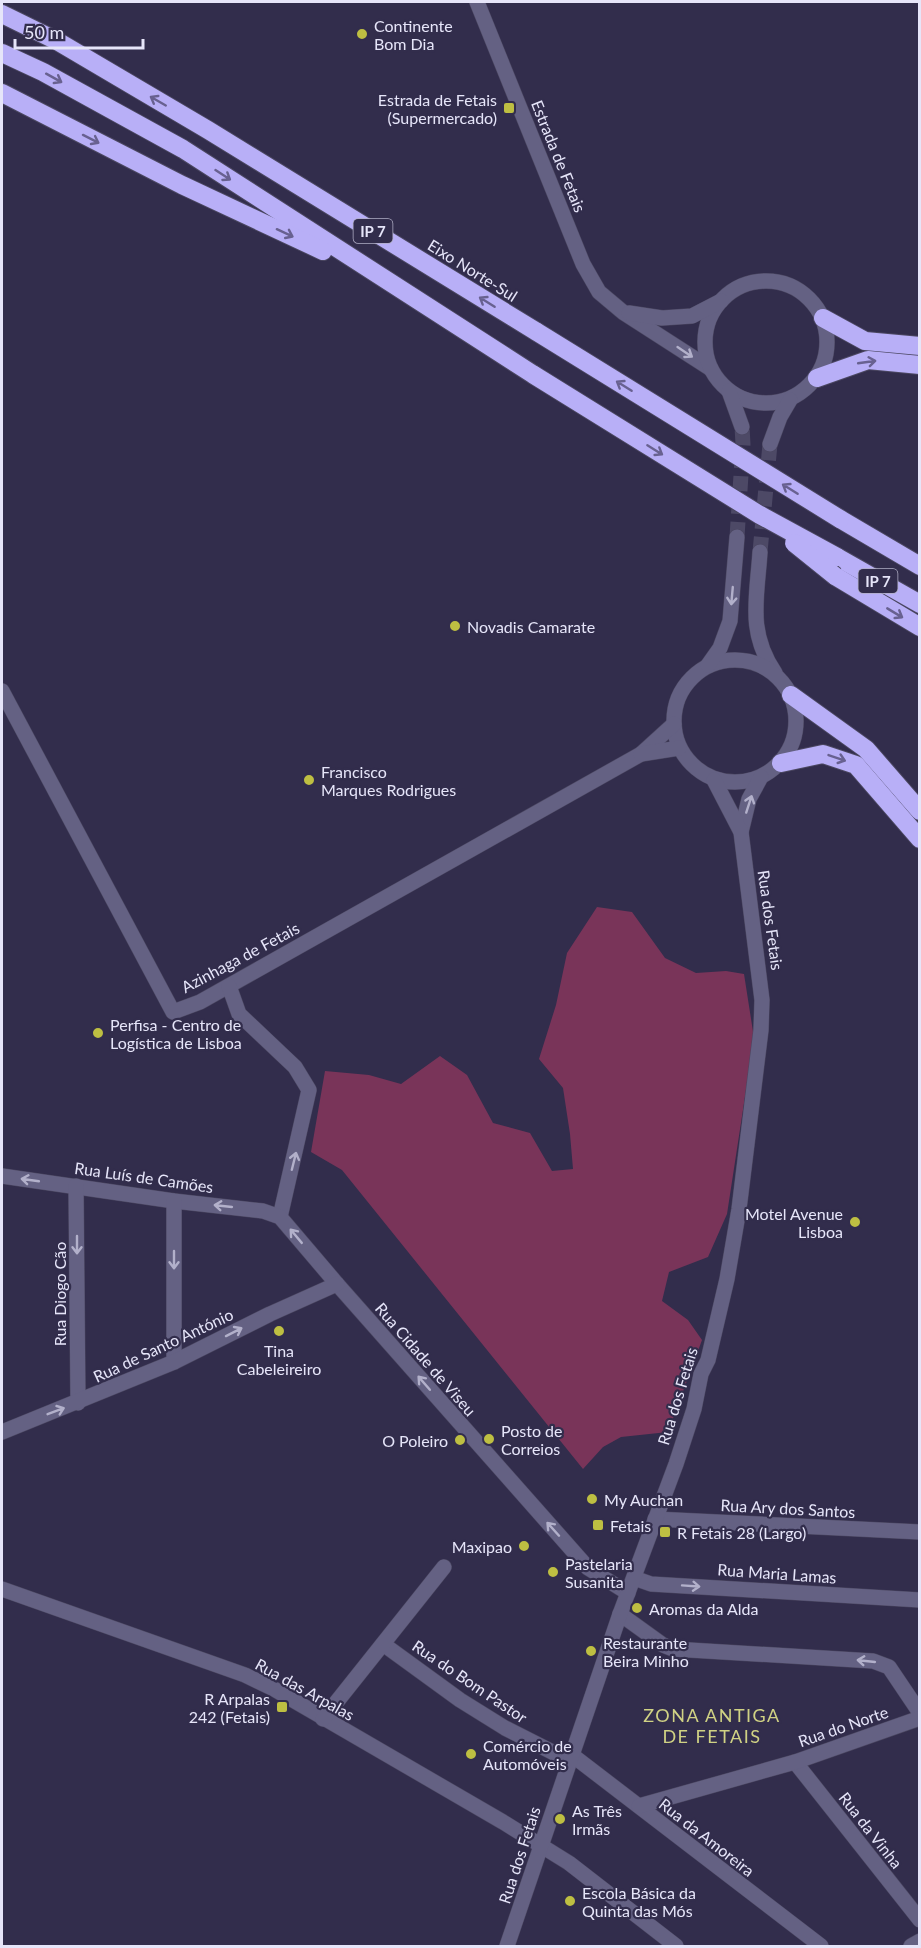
<svg xmlns="http://www.w3.org/2000/svg" width="921" height="1948" viewBox="0 0 921 1948" font-family="Lato,sans-serif">
<style>
.green{fill:#793459}
.lines{fill:none;stroke-linecap:round;stroke-linejoin:round}
.minor-tunnel{stroke:#4d4966;stroke-width:15;stroke-dasharray:15 8;stroke-linecap:butt}
.minor-casing{stroke:#4b4761;stroke-width:16}
.highway-casing{stroke:#4b4761;stroke-width:20}
.minor{stroke:#646183;stroke-width:15}
.highway{stroke:#b8aff7;stroke-width:18}
.highway-bridge-casing{stroke:#4b4761;stroke-width:20;stroke-linecap:butt}
.highway-bridge{stroke:#b8aff7;stroke-width:18}
.oneway{stroke:#686190}
.oneway2{stroke:#b2b0ca}
.poi-dot{fill:#bebf42;stroke:#322d4c;stroke-width:2}
.labels{text-anchor:middle;dominant-baseline:central;stroke-width:4.5;stroke-linejoin:round;paint-order:stroke}
.shield{fill:#322d4c;stroke:#b0aec5;stroke-width:1.5}
.shield-label{font-size:15px;font-weight:bold;fill:#e6e5f9}
.poi-label{font-size:16px;fill:#e6e5f9;stroke:#322d4c;text-anchor:start}
.street-label{font-size:16px;fill:#e6e5f9;stroke:#322d4c}
.neighbourhood-label{font-size:18px;letter-spacing:1.5px;fill:#d0d284;stroke:#322d4c}
</style>
<rect width="100%" height="100%" fill="#322d4c"/>
<!-- green -->
<path class="green" d="M 597,907 L 632,912 L 665,958 L 696,973 L 726,971 L 744,974 L 754,1038 L 727,1214 L 708,1257 L 669,1272 L 662,1301 L 688,1320 L 702,1340 L 668,1432 L 621,1437 L 603,1447 L 583,1469 L 342,1170 L 311,1152 L 325,1071 L 369,1075 L 401,1084 L 440,1056 L 467,1075 L 493,1123 L 530,1133 L 552,1171 L 573,1169 L 570,1134 L 563,1088 L 539,1059 L 556,1005 L 567,953 Z"/>
<g class="lines">
<!-- minor-tunnel -->
<g class="minor-tunnel">
<path d="M 737,537 L 743,444 L 742,427"/>
<path d="M 760,552 L 770,444"/>
</g>
<!-- minor casing -->
<g class="minor-casing">
<g id="minor">
<path d="M 477,2 L 583,264 L 599,292 L 624,313 L 711,369"/>
<circle cx="766" cy="342" r="61"/>
<path d="M 629,313 L 662,318 L 692,316 L 721,301"/>
<path d="M 729,391 L 742,427"/>
<path d="M 770,444 L 780,417 L 790,400"/>
<path d="M 760,552 C 757,599 747,631 775,673"/>
<circle cx="735" cy="721" r="61"/>
<path d="M 708,665 L 720,648 L 730,621 L 737,537"/>
<path d="M 2,691 L 173,1012 L 200,1002 L 641,754 L 674,724"/>
<path d="M 641,754 L 679,748"/>
<path d="M 741,832 L 749,799 L 761,777"/>
<path d="M 229,986 L 239,1014 L 295,1067 L 309,1090 L 280,1217"/>
<path d="M 2,1176 L 174,1201 L 263,1211 L 280,1217 L 337,1284 L 588,1568 L 628,1593"/>
<path d="M 76,1186 L 78,1403"/>
<path d="M 174,1201 L 174,1362"/>
<path d="M 2,1432 L 174,1362 L 270,1314 L 337,1284"/>
<path d="M 655,1519 L 920,1532"/>
<path d="M 634,1578 L 651,1584 L 920,1600"/>
<path d="M 2,1589 L 245,1675 L 274,1689 L 503,1822 L 569,1863 L 676,1946"/>
<path d="M 620,1614 L 663,1645 L 673,1649 L 873,1661 L 889,1667 L 920,1713"/>
<path d="M 383,1644 L 460,1700 L 505,1728 L 570,1761"/>
<path d="M 323,1719 L 444,1567"/>
<path d="M 572,1755 L 821,1946"/>
<path d="M 795,1762 L 920,1920"/>
<path d="M 639,1806 L 795,1762 L 920,1718"/>
<path d="M 507,1946 L 620,1614 L 676,1464 L 694,1409 L 701,1374 L 708,1360 L 727,1279 L 739,1209 L 761,1030 L 762,1000 L 741,832 L 714,780"/>
<path d="M 911,1946 L 920,1941"/>
</g>
</g>
<!-- highway casing -->
<g class="highway-casing">
<g id="highway">
<path d="M 2,14 L 57,41 L 208,130 L 537,332"/>
<path d="M 2,53 L 43,72 L 183,149 L 534,375"/>
<path d="M 2,93 L 182,185 L 323,251"/>
<path d="M 823,318 L 865,341 L 920,346"/>
<path d="M 817,378 L 868,360 L 920,365"/>
<path d="M 840,519 L 920,566"/>
<path d="M 837,557 L 920,604"/>
<path d="M 835,576 L 920,627"/>
<path d="M 791,695 L 866,749 L 920,811"/>
<path d="M 781,763 L 823,754 L 856,765 L 920,839"/>
</g>
</g>
<!-- minor -->
<use href="#minor" class="minor"/>
<!-- highway -->
<use href="#highway" class="highway"/>
<!-- highway-bridge casing -->
<g class="highway-bridge-casing">
<g id="highway-bridge">
<path d="M 537,332 L 840,519"/>
<path d="M 534,375 L 760,515 L 837,557"/>
<path d="M 794,543 L 835,576"/>
</g>
</g>
<!-- highway-bridge -->
<use href="#highway-bridge" class="highway-bridge"/>
</g>
<!-- one-way arrows -->
<defs><path id="oneway-shaft" d="M-6 0H5M1.5-3L5.5 0L1.5 3" fill="none" stroke-width="1.6" stroke-linecap="round" stroke-linejoin="round" transform="scale(1.5)"/></defs>
<g class="oneway">
<use href="#oneway-shaft" transform="translate(54 78) rotate(29)"/>
<use href="#oneway-shaft" transform="translate(158 101) rotate(-150)"/>
<use href="#oneway-shaft" transform="translate(91 139) rotate(27)"/>
<use href="#oneway-shaft" transform="translate(223 175) rotate(33)"/>
<use href="#oneway-shaft" transform="translate(285 233) rotate(25)"/>
<use href="#oneway-shaft" transform="translate(487 302) rotate(-148)"/>
<use href="#oneway-shaft" transform="translate(867 362) rotate(-8)"/>
<use href="#oneway-shaft" transform="translate(624 386) rotate(-148)"/>
<use href="#oneway-shaft" transform="translate(655 450) rotate(32)"/>
<use href="#oneway-shaft" transform="translate(790 489) rotate(-148)"/>
<use href="#oneway-shaft" transform="translate(895 613) rotate(31)"/>
<use href="#oneway-shaft" transform="translate(837 758) rotate(19)"/>
</g>
<g class="oneway2">
<use href="#oneway-shaft" transform="translate(685 352) rotate(34)"/>
<use href="#oneway-shaft" transform="translate(732 596) rotate(95)"/>
<use href="#oneway-shaft" transform="translate(749 804) rotate(-72)"/>
<use href="#oneway-shaft" transform="translate(294 1161) rotate(-76)"/>
<use href="#oneway-shaft" transform="translate(30 1180) rotate(-172)"/>
<use href="#oneway-shaft" transform="translate(223 1206) rotate(-174)"/>
<use href="#oneway-shaft" transform="translate(296 1236) rotate(-130)"/>
<use href="#oneway-shaft" transform="translate(77 1245) rotate(90)"/>
<use href="#oneway-shaft" transform="translate(174 1260) rotate(90)"/>
<use href="#oneway-shaft" transform="translate(234 1332) rotate(-27)"/>
<use href="#oneway-shaft" transform="translate(424 1383) rotate(-131)"/>
<use href="#oneway-shaft" transform="translate(56 1411) rotate(-21)"/>
<use href="#oneway-shaft" transform="translate(553 1529) rotate(-132)"/>
<use href="#oneway-shaft" transform="translate(691 1586) rotate(4)"/>
<use href="#oneway-shaft" transform="translate(866 1661) rotate(-174)"/>
</g>
<!-- markers -->
<g class="poi-dot">
<circle cx="362" cy="34" r="6"/>
<rect x="503" y="102" width="12" height="12" rx="3"/>
<circle cx="455" cy="626" r="6"/>
<circle cx="309" cy="780" r="6"/>
<circle cx="98" cy="1033" r="6"/>
<circle cx="855" cy="1222" r="6"/>
<circle cx="279" cy="1331" r="6"/>
<circle cx="489" cy="1439" r="6"/>
<circle cx="460" cy="1440" r="6"/>
<circle cx="592" cy="1499" r="6"/>
<rect x="592" y="1519" width="12" height="12" rx="3"/>
<rect x="659" y="1526" width="12" height="12" rx="3"/>
<circle cx="524" cy="1546" r="6"/>
<circle cx="553" cy="1572" r="6"/>
<circle cx="637" cy="1608" r="6"/>
<circle cx="591" cy="1651" r="6"/>
<rect x="276" y="1701" width="12" height="12" rx="3"/>
<circle cx="471" cy="1754" r="6"/>
<circle cx="560" cy="1819" r="6"/>
<circle cx="570" cy="1901" r="6"/>
</g>
<g class="labels">
<!-- shield labels -->
<g class="shield">
<rect x="353.5" y="219" width="39" height="24" rx="4.5"/>
<rect x="858.5" y="569" width="39" height="24" rx="4.5"/>
</g>
<g class="shield-label">
<text x="373" y="231">IP 7</text>
<text x="878" y="581">IP 7</text>
</g>
<!-- poi labels -->
<g class="poi-label">
<text x="374" y="25">Continente<tspan x="374" dy="18">Bom Dia</tspan></text>
<text x="497" y="99" text-anchor="end">Estrada de Fetais<tspan x="497" dy="18">(Supermercado)</tspan></text>
<text x="467" y="626">Novadis Camarate</text>
<text x="321" y="771">Francisco<tspan x="321" dy="18">Marques Rodrigues</tspan></text>
<text x="110" y="1024">Perfisa - Centro de<tspan x="110" dy="18">Logística de Lisboa</tspan></text>
<text x="843" y="1213" text-anchor="end">Motel Avenue<tspan x="843" dy="18">Lisboa</tspan></text>
<text x="279" y="1350" text-anchor="middle">Tina<tspan x="279" dy="18">Cabeleireiro</tspan></text>
<text x="501" y="1430">Posto de<tspan x="501" dy="18">Correios</tspan></text>
<text x="448" y="1440" text-anchor="end">O Poleiro</text>
<text x="604" y="1499">My Auchan</text>
<text x="610" y="1525">Fetais</text>
<text x="677" y="1532">R Fetais 28 (Largo)</text>
<text x="512" y="1546" text-anchor="end">Maxipao</text>
<text x="565" y="1563">Pastelaria<tspan x="565" dy="18">Susanita</tspan></text>
<text x="649" y="1608">Aromas da Alda</text>
<text x="603" y="1642">Restaurante<tspan x="603" dy="18">Beira Minho</tspan></text>
<text x="270" y="1698" text-anchor="end">R Arpalas<tspan x="270" dy="18">242 (Fetais)</tspan></text>
<text x="483" y="1745">Comércio de<tspan x="483" dy="18">Automóveis</tspan></text>
<text x="572" y="1810">As Três<tspan x="572" dy="18">Irmãs</tspan></text>
<text x="582" y="1892">Escola Básica da<tspan x="582" dy="18">Quinta das Mós</tspan></text>
</g>
<!-- street labels -->
<g class="street-label">
<text transform="translate(559 156) rotate(68)">Estrada de Fetais</text>
<text transform="translate(473 270) rotate(32)">Eixo Norte-Sul</text>
<text transform="translate(771 920) rotate(82)">Rua dos Fetais</text>
<text transform="translate(240 957) rotate(-28)">Azinhaga de Fetais</text>
<text transform="translate(144 1177) rotate(8)">Rua Luís de Camões</text>
<text transform="translate(59 1294) rotate(-90)">Rua Diogo Cão</text>
<text transform="translate(163 1345) rotate(-25)">Rua de Santo António</text>
<text transform="translate(426 1359) rotate(49)">Rua Cidade de Viseu</text>
<text transform="translate(677 1396) rotate(-73)">Rua dos Fetais</text>
<text transform="translate(788 1508) rotate(3)">Rua Ary dos Santos</text>
<text transform="translate(777 1573) rotate(4)">Rua Maria Lamas</text>
<text transform="translate(470 1681) rotate(34)">Rua do Bom Pastor</text>
<text transform="translate(305 1689) rotate(29)">Rua das Arpalas</text>
<text transform="translate(843 1726) rotate(-19)">Rua do Norte</text>
<text transform="translate(871 1830) rotate(52)">Rua da Vinha</text>
<text transform="translate(707 1837) rotate(38)">Rua da Amoreira</text>
<text transform="translate(519 1855) rotate(-72)">Rua dos Fetais</text>
</g>
<!-- neighbourhood labels -->
<g class="neighbourhood-label">
<text x="712" y="1715">ZONA ANTIGA<tspan x="712" dy="21">DE FETAIS</tspan></text>
</g>
</g>
<!-- border -->
<rect width="921" height="1948" fill="none" stroke="#e6e5f9" stroke-width="6"/>
<!-- scale -->
<path d="M15 39v9h128v-9" fill="none" stroke="#e6e5f9" stroke-width="3"/>
<text x="24" y="39" font-size="18" fill="#e6e5f9" stroke="#322d4c" stroke-width="4.5" paint-order="stroke">50 m</text>
</svg>
